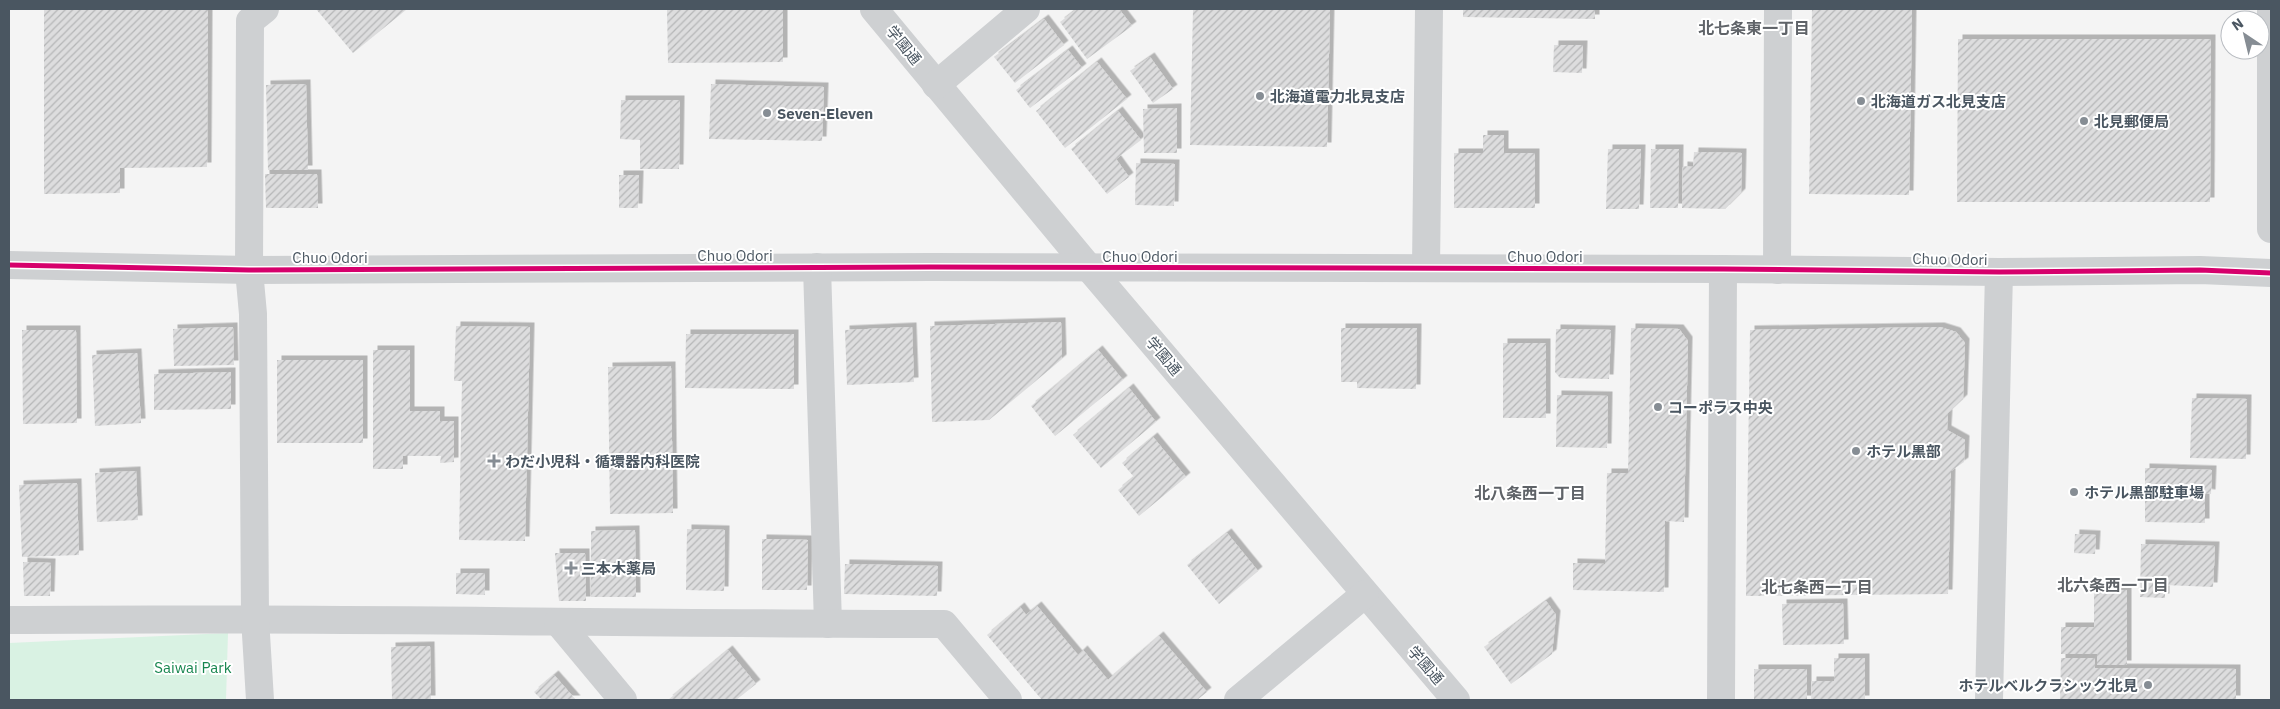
<svg xmlns="http://www.w3.org/2000/svg" width="2280" height="709" viewBox="0 0 2280 709" font-family="'IBM Plex Sans','Noto Sans JP',sans-serif">
<style>
.green{fill:#d9f2e3}
.building{fill:url(#building-hatch);filter:url(#shadow)}
.lines{fill:none;stroke-linecap:round;stroke-linejoin:round}
.minor{stroke:#ced0d2;stroke-width:28}
.cycleway-casing{stroke:#fff;stroke-width:8}
.cycleway{stroke:#d6006c;stroke-width:5}
.poi-dot{fill:#868d94;stroke:#fff;stroke-width:2}
.labels{text-anchor:middle;dominant-baseline:central;stroke-width:4;stroke-linejoin:round;paint-order:stroke}
.street-label{font-size:15px;fill:#4a5661;stroke:#fff}
.poi-label{font-size:15px;font-weight:bold;fill:#4a5661;stroke:#fff;text-anchor:start}
.park-label{font-size:15px;fill:#17864f;stroke:#fff}
.neighbourhood-label{font-size:16px;font-weight:bold;fill:#5f6368;stroke:#fff}
</style>
<defs>
<pattern id="building-hatch" width="6" height="6" patternUnits="userSpaceOnUse" patternTransform="scale(1.25)"><rect width="6" height="6" fill="#ddddde"/><path d="M-1 1l2-2M0 6l6-6M5 7l2-2" fill="none" stroke="#b5b6b7"/></pattern>
<filter id="shadow"><feDropShadow dx="4.5" dy="-4.5" stdDeviation="0" flood-color="#0004"/></filter>
</defs>
<rect width="100%" height="100%" fill="#f4f4f4"/>
<!-- green -->
<path class="green" d="M 228,633 L 226,700 L 9,700 L 9,643 Z"/>
<!-- building -->
<g class="building">
<path d="M 44,9 L 208,9 L 207,167 L 120,168 L 120,193 L 44,194 Z"/>
<path d="M 316,9 L 407,9 L 353,53 Z"/>
<path d="M 667,9 L 783,9 L 783,62 L 668,63 Z"/>
<path d="M 1077,9 L 1119,9 L 1132,26 L 1087,59 L 1060,22 Z"/>
<path d="M 1193,9 L 1330,9 L 1327,147 L 1190,145 Z"/>
<path d="M 1463,9 L 1595,9 L 1595,19 L 1463,17 Z"/>
<path d="M 1812,9 L 1912,9 L 1909,195 L 1809,194 Z"/>
<path d="M 1044,19 L 1064,45 L 1015,83 L 994,57 Z"/>
<path d="M 1958,39 L 2211,39 L 2210,202 L 1957,202 Z"/>
<path d="M 1554,45 L 1583,45 L 1582,73 L 1553,72 Z"/>
<path d="M 1068,50 L 1082,68 L 1030,108 L 1016,90 Z"/>
<path d="M 1150,57 L 1173,89 L 1153,103 L 1130,71 Z"/>
<path d="M 1097,62 L 1127,99 L 1065,148 L 1036,111 Z"/>
<path d="M 306,84 L 308,170 L 268,170 L 266,85 Z"/>
<path d="M 711,84 L 824,87 L 822,141 L 709,139 Z"/>
<path d="M 621,100 L 680,100 L 679,169 L 640,169 L 640,140 L 620,139 Z"/>
<path d="M 1177,108 L 1177,153 L 1144,153 L 1143,109 Z"/>
<path d="M 1118,111 L 1141,140 L 1116,159 L 1129,177 L 1107,194 L 1071,149 Z"/>
<path d="M 1483,135 L 1504,135 L 1504,153 L 1535,153 L 1535,208 L 1454,208 L 1454,153 L 1483,153 Z"/>
<path d="M 1608,149 L 1641,149 L 1639,209 L 1606,209 Z"/>
<path d="M 1651,149 L 1679,149 L 1678,208 L 1650,208 Z"/>
<path d="M 1694,152 L 1742,153 L 1741,193 L 1725,209 L 1682,208 L 1683,166 L 1693,167 Z"/>
<path d="M 1136,163 L 1175,164 L 1174,206 L 1135,205 Z"/>
<path d="M 265,174 L 317,174 L 318,208 L 266,208 Z"/>
<path d="M 619,175 L 639,175 L 638,208 L 619,208 Z"/>
<path d="M 1061,322 L 1062,359 L 989,420 L 932,422 L 930,326 Z"/>
<path d="M 456,326 L 530,327 L 525,541 L 459,540 L 462,381 L 454,381 Z"/>
<path d="M 233,327 L 234,365 L 174,366 L 173,329 Z"/>
<path d="M 912,327 L 914,382 L 847,385 L 845,330 Z"/>
<path d="M 1940,327 L 1956,332 L 1965,343 L 1963,399 L 1948,413 L 1947,430 L 1965,440 L 1964,462 L 1951,471 L 1948,594 L 1746,596 L 1750,330 Z"/>
<path d="M 1341,328 L 1417,328 L 1416,389 L 1357,388 L 1357,382 L 1341,382 Z"/>
<path d="M 1631,328 L 1679,329 L 1688,341 L 1684,522 L 1665,521 L 1664,592 L 1573,590 L 1573,563 L 1605,564 L 1607,473 L 1628,473 Z"/>
<path d="M 1556,329 L 1611,330 L 1609,379 L 1560,378 L 1555,372 Z"/>
<path d="M 22,330 L 76,330 L 77,423 L 23,424 Z"/>
<path d="M 686,334 L 794,334 L 794,389 L 685,388 Z"/>
<rect x="1503" y="343" width="43" height="75"/>
<path d="M 373,350 L 410,350 L 410,411 L 440,411 L 440,421 L 454,421 L 454,462 L 440,463 L 441,456 L 403,456 L 403,469 L 373,469 Z"/>
<path d="M 1098,350 L 1123,380 L 1055,436 L 1031,406 Z"/>
<path d="M 137,353 L 141,423 L 95,426 L 92,355 Z"/>
<rect x="277" y="360" width="86" height="83"/>
<path d="M 671,366 L 673,513 L 610,514 L 608,367 Z"/>
<path d="M 231,372 L 231,409 L 154,410 L 154,374 Z"/>
<path d="M 1129,388 L 1156,422 L 1101,468 L 1073,435 Z"/>
<path d="M 1557,395 L 1608,396 L 1607,448 L 1556,447 Z"/>
<path d="M 2192,398 L 2247,399 L 2246,459 L 2190,458 Z"/>
<path d="M 1153,437 L 1186,477 L 1139,516 L 1118,490 L 1134,477 L 1122,463 Z"/>
<path d="M 2145,468 L 2212,470 L 2211,494 L 2205,493 L 2205,523 L 2145,522 Z"/>
<path d="M 136,471 L 138,520 L 97,522 L 95,473 Z"/>
<path d="M 77,483 L 79,555 L 22,557 L 19,485 Z"/>
<path d="M 687,529 L 725,530 L 724,591 L 686,590 Z"/>
<path d="M 635,530 L 636,597 L 591,597 L 591,531 Z"/>
<path d="M 1227,533 L 1258,571 L 1219,604 L 1187,565 Z"/>
<path d="M 2075,534 L 2096,535 L 2095,554 L 2074,553 Z"/>
<path d="M 762,539 L 808,540 L 807,590 L 762,590 Z"/>
<path d="M 2141,544 L 2215,546 L 2213,587 L 2165,585 L 2165,598 L 2140,597 Z"/>
<path d="M 555,553 L 585,553 L 586,601 L 559,601 Z"/>
<path d="M 23,562 L 51,563 L 50,596 L 24,596 Z"/>
<path d="M 845,564 L 938,566 L 937,596 L 844,594 Z"/>
<path d="M 456,573 L 485,573 L 485,595 L 456,594 Z"/>
<path d="M 2094,590 L 2127,590 L 2127,665 L 2097,665 L 2097,654 L 2061,654 L 2061,627 L 2094,627 Z"/>
<path d="M 1546,601 L 1556,615 L 1552,654 L 1511,684 L 1484,647 Z"/>
<path d="M 1843,603 L 1844,644 L 1783,645 L 1782,604 Z"/>
<path d="M 1037,606 L 1078,655 L 1083,650 L 1108,680 L 1159,636 L 1207,692 L 1197,700 L 1042,700 L 987,635 L 1020,607 L 1026,615 Z"/>
<path d="M 430,646 L 431,700 L 392,700 L 391,647 Z"/>
<path d="M 728,650 L 756,684 L 736,700 L 668,700 Z"/>
<path d="M 1834,658 L 1865,658 L 1865,700 L 1811,700 L 1812,681 L 1834,681 Z"/>
<path d="M 2061,658 L 2095,658 L 2095,668 L 2236,669 L 2236,700 L 2060,700 Z"/>
<rect x="1754" y="669" width="53" height="31"/>
<path d="M 554,675 L 576,700 L 542,700 L 534,692 Z"/>
</g>
<g class="lines">
<!-- minor -->
<g class="minor">
<path d="M 874,9 L 1090,269 L 1456,700"/>
<path d="M 2271,9 L 2271,229"/>
<path d="M 936,85 L 1026,9"/>
<path d="M 9,265 L 249,270 L 931,267 L 1723,269 L 1999,272 L 2200,270 L 2271,273"/>
<path d="M 817,267 L 828,624"/>
<path d="M 1426,268 L 1429,9"/>
<path d="M 1777,270 L 1778,9"/>
<path d="M 9,620 C 320,617 632,624 944,624 L 1008,700"/>
<path d="M 558,622 L 623,700"/>
<path d="M 260,700 L 255,618 L 253,314 L 249,270 L 250,21 L 265,9"/>
<path d="M 1238,700 L 1365,594"/>
<path d="M 1721,700 L 1723,269"/>
<path d="M 1989,700 L 1999,272"/>
</g>
<!-- cycleway casing -->
<g class="cycleway-casing">
<path id="cycleway" d="M 9,265 L 249,270 L 931,267 L 1723,269 L 1999,272 L 2200,270 L 2271,273"/>
</g>
<!-- cycleway -->
<use href="#cycleway" class="cycleway"/>
</g>
<!-- markers -->
<g class="poi-dot">
<circle cx="1260" cy="96" r="5"/>
<circle cx="1861" cy="101" r="5"/>
<circle cx="767" cy="113" r="5"/>
<circle cx="2084" cy="121" r="5"/>
<circle cx="1658" cy="407" r="5"/>
<circle cx="1856" cy="451" r="5"/>
<path d="M491.5 453.5h5v5h5v5h-5v5h-5v-5h-5v-5h5z"/>
<circle cx="2074" cy="492" r="5"/>
<path d="M568.5 560.5h5v5h5v5h-5v5h-5v-5h-5v-5h5z"/>
<circle cx="2148" cy="685" r="5"/>
</g>
<g class="labels">
<!-- street labels -->
<g class="street-label">
<text transform="translate(904 45) rotate(51)">学園通</text>
<text x="735" y="255">Chuo Odori</text>
<text x="1140" y="256">Chuo Odori</text>
<text x="1545" y="256">Chuo Odori</text>
<text x="330" y="257">Chuo Odori</text>
<text transform="translate(1950 259) rotate(1)">Chuo Odori</text>
<text transform="translate(1164 356) rotate(50)">学園通</text>
<text transform="translate(1426 665) rotate(49)">学園通</text>
</g>
<!-- poi labels -->
<g class="poi-label">
<text x="1270" y="96">北海道電力北見支店</text>
<text x="1871" y="101">北海道ガス北見支店</text>
<text x="777" y="113">Seven-Eleven</text>
<text x="2094" y="121">北見郵便局</text>
<text x="1668" y="407">コーポラス中央</text>
<text x="1866" y="451">ホテル黒部</text>
<text x="505" y="461">わだ小児科・循環器内科医院</text>
<text x="2084" y="492">ホテル黒部駐車場</text>
<text x="581" y="568">三本木薬局</text>
<text x="2138" y="685" text-anchor="end">ホテルベルクラシック北見</text>
</g>
<!-- park labels -->
<g class="park-label">
<text x="193" y="667">Saiwai Park</text>
</g>
<!-- neighbourhood labels -->
<g class="neighbourhood-label">
<text x="1754" y="28">北七条東一丁目</text>
<text x="1530" y="493">北八条西一丁目</text>
<text x="2113" y="585">北六条西一丁目</text>
<text x="1817" y="587">北七条西一丁目</text>
</g>
</g>
<!-- border -->
<rect width="2280" height="709" fill="none" stroke="#4a5661" stroke-width="20"/>
<!-- north arrow -->
<g transform="translate(2245 35) rotate(325)"><circle r="24" fill="#ffffff" stroke="#b7bbc0"/>
<path d="M0-4L9 19L0 12L-9 19Z" fill="#868d94"/>
<text y="-8" font-size="14" font-weight="bold" text-anchor="middle" fill="#4a5661">N</text>
</g>
</svg>
